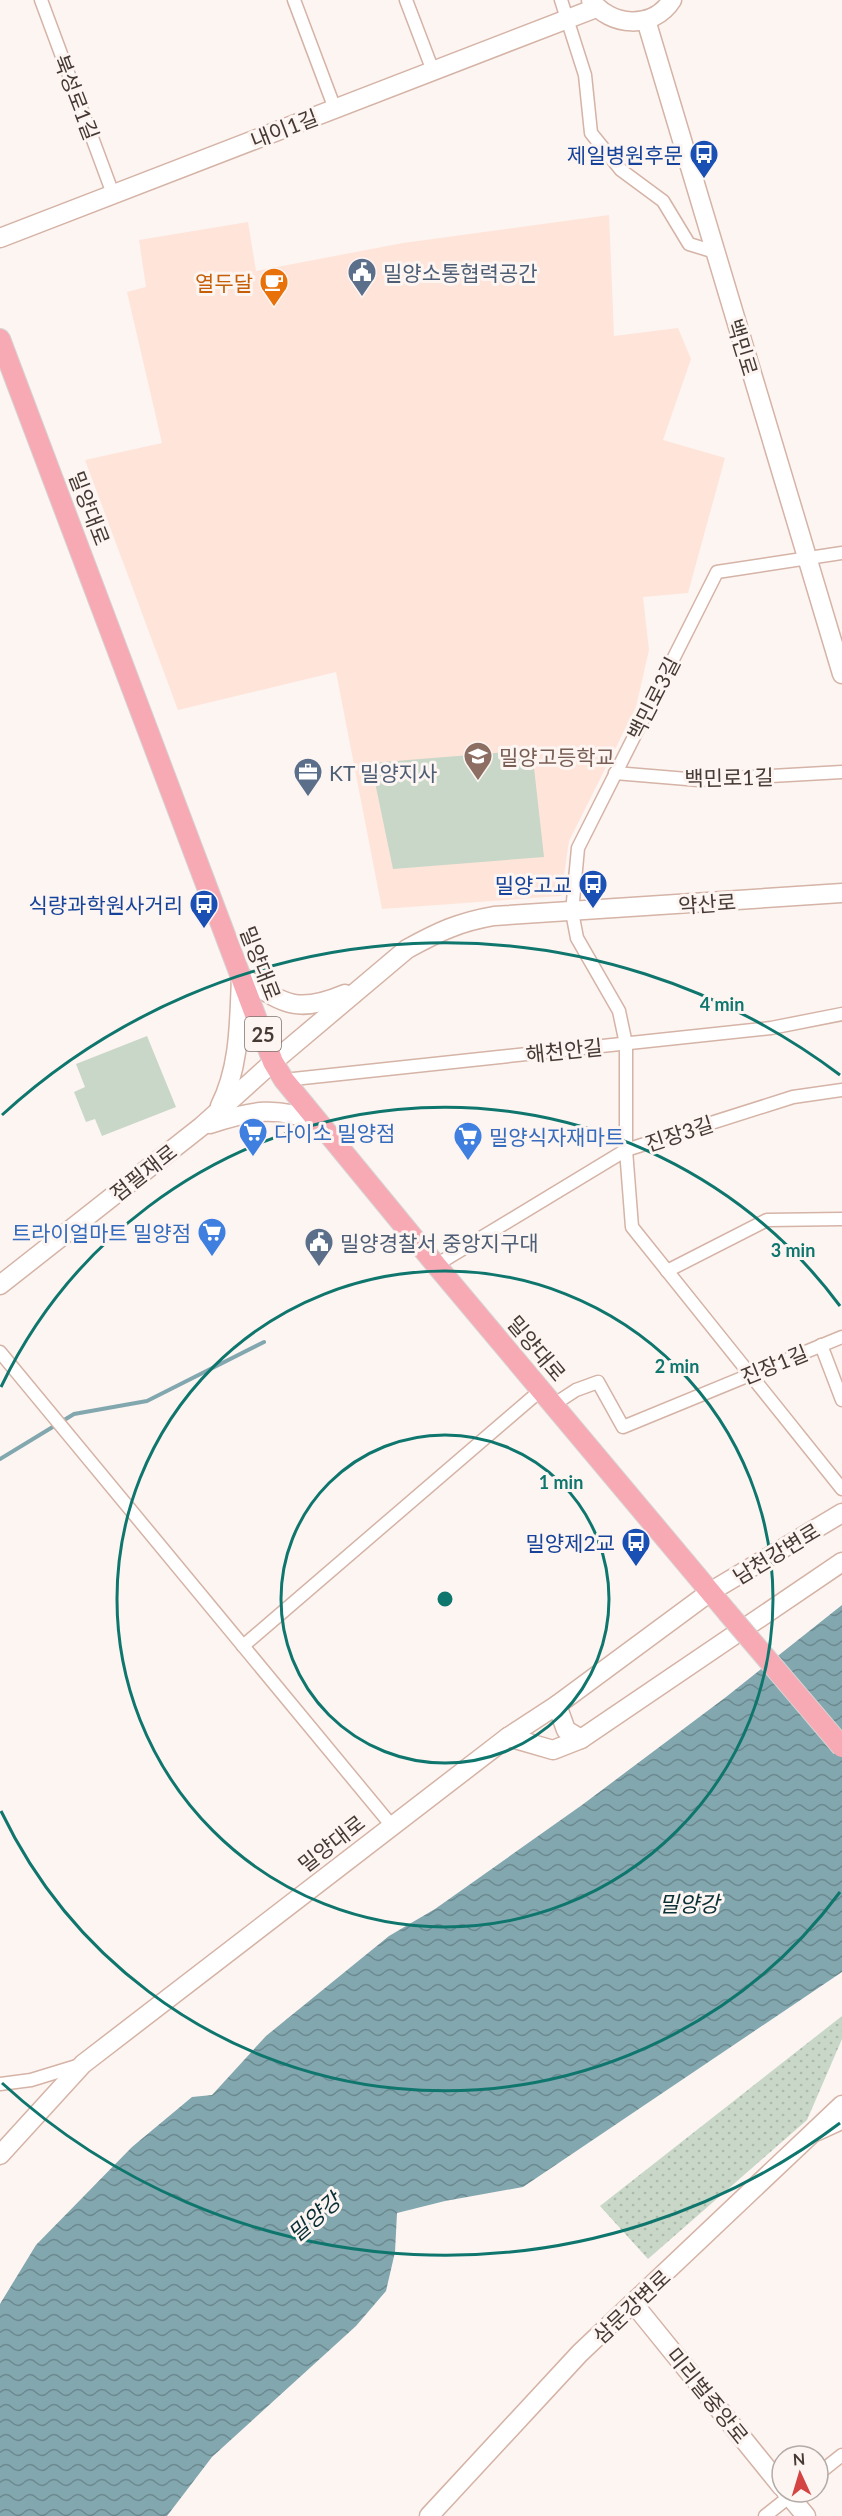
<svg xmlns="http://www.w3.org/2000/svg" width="842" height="2516" viewBox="0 0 842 2516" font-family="Lato,'Noto Sans KR',sans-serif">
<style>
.built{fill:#ffe4da}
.park{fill:url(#park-dots)}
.pitch{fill:#c8d7c7}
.water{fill:url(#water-waves)}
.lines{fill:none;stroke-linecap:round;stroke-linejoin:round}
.stream{stroke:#82a7af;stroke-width:4}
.street-casing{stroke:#d5b3a6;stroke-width:15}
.secondary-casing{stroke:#d5b3a6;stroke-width:21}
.primary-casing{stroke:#d7d3d2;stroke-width:22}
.street{stroke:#fff;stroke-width:12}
.secondary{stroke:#fff;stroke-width:18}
.primary{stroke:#f7aab4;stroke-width:20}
.primary-bridge-casing{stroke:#d7d3d2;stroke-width:22;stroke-linecap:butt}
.primary-bridge{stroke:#f7aab4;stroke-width:20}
.ring{fill:none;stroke:#0f766e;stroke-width:3}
.labels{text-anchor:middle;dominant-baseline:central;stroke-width:6;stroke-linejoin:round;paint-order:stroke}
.shield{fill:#fcf5f2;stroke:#7d716c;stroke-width:1.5}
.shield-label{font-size:20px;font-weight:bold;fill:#473933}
.street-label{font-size:21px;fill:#473933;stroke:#fcf5f2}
.transit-label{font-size:21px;fill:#164399;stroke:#fcf5f2;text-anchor:end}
.service-label{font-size:21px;fill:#4e5e75;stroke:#fcf5f2;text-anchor:start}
.food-label{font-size:21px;fill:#c56008;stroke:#fcf5f2;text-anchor:end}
.education-label{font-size:21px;fill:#785e54;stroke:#fcf5f2;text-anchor:start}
.shop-label{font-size:21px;fill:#366cbe;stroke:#fcf5f2;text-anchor:start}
.water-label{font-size:22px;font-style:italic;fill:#092f36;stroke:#fcf5f2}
.centre{fill:#0f766e;stroke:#fcf5f2;stroke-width:3}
.ring-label{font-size:18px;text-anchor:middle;font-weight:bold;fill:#0f766e;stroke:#fcf5f2;stroke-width:6;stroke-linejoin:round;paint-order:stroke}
</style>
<defs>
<pattern id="park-dots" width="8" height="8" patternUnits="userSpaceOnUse" patternTransform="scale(1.5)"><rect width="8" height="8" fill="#c8d7c7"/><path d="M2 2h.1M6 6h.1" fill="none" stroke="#adb9ab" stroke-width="1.8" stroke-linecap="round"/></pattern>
<pattern id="water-waves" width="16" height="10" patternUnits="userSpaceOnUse" patternTransform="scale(1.5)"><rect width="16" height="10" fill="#82a7af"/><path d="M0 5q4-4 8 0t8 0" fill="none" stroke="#6c898f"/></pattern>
</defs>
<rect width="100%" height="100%" fill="#fcf5f2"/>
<!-- built -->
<path class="built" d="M 609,215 L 614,336 L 678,328 L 691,359 L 663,440 L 725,458 L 688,593 L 643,597 L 649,650 L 636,707 L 569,841 L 561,896 L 382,909 L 336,672 L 178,710 L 85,460 L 162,443 L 127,292 L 146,287 L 139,240 L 248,222 L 256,271 L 403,243 Z"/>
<!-- park -->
<path class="park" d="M 842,2016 L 842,2039 L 807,2120 L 648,2259 L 600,2206 Z"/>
<!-- pitch -->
<g class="pitch">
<path d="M 532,750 L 544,857 L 393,869 L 371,763 Z"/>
<path d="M 147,1036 L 176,1107 L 102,1136 L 95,1119 L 86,1122 L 74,1092 L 85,1087 L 76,1064 Z"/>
</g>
<!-- water -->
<path class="water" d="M 842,1605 L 842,1972 L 523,2187 L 445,2201 L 397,2213 L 395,2252 L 386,2291 L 356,2326 L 212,2457 L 167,2516 L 0,2516 L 0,2304 L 36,2245 L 132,2147 L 192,2097 L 212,2095 L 266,2036 L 389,1936 L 435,1909 L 582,1805 L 726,1697 Z"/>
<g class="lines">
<!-- stream -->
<path class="stream" d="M 0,1459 L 74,1414 L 147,1401 L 264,1342"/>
<!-- street casing -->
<g class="street-casing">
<g id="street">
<path d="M 41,0 L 113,194"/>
<path d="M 294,0 L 335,109"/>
<path d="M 406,0 L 433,71"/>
<path d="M 561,0 L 585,75 L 591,133 L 621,170 L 663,201 L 689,244 L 715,252"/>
<path d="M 842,553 L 717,572 L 578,848 L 572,912 L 577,938 L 619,1011 L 626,1044 L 626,1150 L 632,1227 L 842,1489"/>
<path d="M 615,773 L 699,780 L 842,772"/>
<path d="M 284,1080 L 771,1028 L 842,1014"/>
<path d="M 436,1265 L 626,1150 L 793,1097 L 842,1090"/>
<path d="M 667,1271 L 767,1220 L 842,1219"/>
<path d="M 821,1345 L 842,1400"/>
<path d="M 0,1352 L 392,1826"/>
<path d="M 553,1405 L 576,1390 L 598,1382 L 623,1427 L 842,1337"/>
<path d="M 243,1646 L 541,1390"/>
<path d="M 0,2084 L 31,2080 L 80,2065"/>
<path d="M 818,2134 L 842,2123"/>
<path d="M 818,2474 L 842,2455"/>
<path d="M 765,2516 L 794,2493"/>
</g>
</g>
<!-- secondary casing -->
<g class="secondary-casing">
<g id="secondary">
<path d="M 591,0 C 610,27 653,30 672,0"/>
<path d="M 646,20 L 842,674"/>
<path d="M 0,238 L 596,8"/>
<path d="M 241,976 C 283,1003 295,1015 345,994"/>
<path d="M 220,1106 C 240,1066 239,1022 241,978"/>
<path d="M 210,1124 C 253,1110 275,1106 319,1122"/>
<path d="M 0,1285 L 202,1126 L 273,1062 L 407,949 C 438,932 459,922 494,916 L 842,893"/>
<path d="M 557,1705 L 566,1730 L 581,1739"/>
<path d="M 508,1737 L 553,1750 L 581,1739 L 842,1562"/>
<path d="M 0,2155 L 83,2064 L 508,1737 L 557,1705 L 710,1592 L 842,1513"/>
<path d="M 633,2303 L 782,2487"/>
<path d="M 786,2492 L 806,2516"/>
<path d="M 429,2516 L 580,2353 L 842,2105"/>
</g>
</g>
<!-- primary casing -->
<g class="primary-casing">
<path id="primary" d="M 0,339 L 273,1062 L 284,1080 L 436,1265 L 727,1612"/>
</g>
<!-- street -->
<use href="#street" class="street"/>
<!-- secondary -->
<use href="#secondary" class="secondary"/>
<!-- primary -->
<use href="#primary" class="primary"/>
<!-- primary-bridge casing -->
<g class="primary-bridge-casing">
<path id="primary-bridge" d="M 727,1612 L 842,1747"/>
</g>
<!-- primary-bridge -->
<use href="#primary-bridge" class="primary-bridge"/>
</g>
<!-- distance rings -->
<g class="ring">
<circle cx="445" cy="1599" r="164"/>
<circle cx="445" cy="1599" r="328"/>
<path d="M840 1892A492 492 0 0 1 1 1811M1 1387A492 492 0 0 1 840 1306"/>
<path d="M840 2123A656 656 0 0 1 2 2083M2 1115A656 656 0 0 1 840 1075"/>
</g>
<!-- icons -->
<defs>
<g id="bus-pin" transform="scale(1.5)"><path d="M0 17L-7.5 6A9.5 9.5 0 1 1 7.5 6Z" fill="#1a4fb4" stroke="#fcf5f2"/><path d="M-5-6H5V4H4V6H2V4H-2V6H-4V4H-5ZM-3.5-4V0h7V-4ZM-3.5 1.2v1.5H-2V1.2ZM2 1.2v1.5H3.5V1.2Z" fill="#fff"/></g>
<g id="civic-pin" transform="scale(1.5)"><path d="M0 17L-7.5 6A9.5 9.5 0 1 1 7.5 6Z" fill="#5c6f8a" stroke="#fcf5f2"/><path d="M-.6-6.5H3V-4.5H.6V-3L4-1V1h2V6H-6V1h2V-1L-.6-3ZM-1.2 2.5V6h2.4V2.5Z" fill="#fff"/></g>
<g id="cafe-pin" transform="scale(1.5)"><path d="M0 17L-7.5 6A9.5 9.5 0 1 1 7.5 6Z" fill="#e8710a" stroke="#fcf5f2"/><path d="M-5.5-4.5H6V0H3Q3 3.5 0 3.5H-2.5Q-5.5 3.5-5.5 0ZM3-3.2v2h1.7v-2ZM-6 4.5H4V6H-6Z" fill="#fff"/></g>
<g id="school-pin" transform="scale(1.5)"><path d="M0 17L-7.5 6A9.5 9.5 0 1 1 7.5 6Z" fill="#8d6e63" stroke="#fcf5f2"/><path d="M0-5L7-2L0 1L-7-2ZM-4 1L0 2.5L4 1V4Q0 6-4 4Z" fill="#fff"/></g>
<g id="office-pin" transform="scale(1.5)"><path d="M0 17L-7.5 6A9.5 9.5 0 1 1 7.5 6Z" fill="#5c6f8a" stroke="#fcf5f2"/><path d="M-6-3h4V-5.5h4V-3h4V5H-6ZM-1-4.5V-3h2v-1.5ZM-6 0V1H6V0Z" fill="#fff"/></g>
<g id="supermarket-pin" transform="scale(1.5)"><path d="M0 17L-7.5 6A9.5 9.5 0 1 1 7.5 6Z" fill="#3f7fe0" stroke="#fcf5f2"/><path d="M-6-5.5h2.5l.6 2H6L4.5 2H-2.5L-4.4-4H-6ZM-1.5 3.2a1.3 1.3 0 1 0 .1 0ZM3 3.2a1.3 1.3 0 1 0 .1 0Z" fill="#fff"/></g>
</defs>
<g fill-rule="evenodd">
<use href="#bus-pin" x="704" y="154"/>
<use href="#civic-pin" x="362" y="272"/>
<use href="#cafe-pin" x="274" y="282"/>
<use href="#school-pin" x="478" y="756"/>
<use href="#office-pin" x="308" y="772"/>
<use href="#bus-pin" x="593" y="884"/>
<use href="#bus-pin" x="204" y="904"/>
<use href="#supermarket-pin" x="253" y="1132"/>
<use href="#supermarket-pin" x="468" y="1136"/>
<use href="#supermarket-pin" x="212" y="1232"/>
<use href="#civic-pin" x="319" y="1242"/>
<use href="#bus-pin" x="636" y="1542"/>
</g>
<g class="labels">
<!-- shield labels -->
<rect class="shield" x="245" y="1017" width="36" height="34" rx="4.5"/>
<g class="shield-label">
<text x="263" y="1034">25</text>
</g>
<!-- street labels -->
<g class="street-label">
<text transform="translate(77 97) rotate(69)">북성로1길</text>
<text transform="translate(284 128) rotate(-21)">내이1길</text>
<text transform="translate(743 347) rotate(73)">백민로</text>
<text transform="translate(90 508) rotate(69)">밀양대로</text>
<text transform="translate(653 698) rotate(-63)">백민로3길</text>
<text transform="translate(729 777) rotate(-1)">백민로1길</text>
<text transform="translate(707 903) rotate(-4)">약산로</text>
<text transform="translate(261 963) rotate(69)">밀양대로</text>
<text transform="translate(564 1050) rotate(-6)">해천안길</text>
<text transform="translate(679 1133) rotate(-18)">진장3길</text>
<text transform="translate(143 1172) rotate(-38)">점필재로</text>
<text transform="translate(537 1348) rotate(50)">밀양대로</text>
<text transform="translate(774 1364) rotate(-22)">진장1길</text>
<text transform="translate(776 1553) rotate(-31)">남천강변로</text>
<text transform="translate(331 1843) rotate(-38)">밀양대로</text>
<text transform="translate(631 2306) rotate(-43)">삼문강변로</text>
<text transform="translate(708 2395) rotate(51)">미리벌중앙로</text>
</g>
<!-- transit labels -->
<g class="transit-label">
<text x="683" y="154">제일병원후문</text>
<text x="572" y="884">밀양고교</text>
<text x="183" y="904">식량과학원사거리</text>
<text x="615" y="1542">밀양제2교</text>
</g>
<!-- service labels -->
<g class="service-label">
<text x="383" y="272">밀양소통협력공간</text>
<text x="329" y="772">KT 밀양지사</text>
<text x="340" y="1242">밀양경찰서 중앙지구대</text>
</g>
<!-- food labels -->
<g class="food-label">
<text x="253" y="282">열두달</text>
</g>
<!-- education labels -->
<g class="education-label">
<text x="499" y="756">밀양고등학교</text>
</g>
<!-- shop labels -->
<g class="shop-label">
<text x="274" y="1132">다이소 밀양점</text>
<text x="489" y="1136">밀양식자재마트</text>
<text x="191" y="1232" text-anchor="end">트라이얼마트 밀양점</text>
</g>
<!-- water labels -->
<g class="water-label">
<text x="689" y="1903">밀양강</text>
<text transform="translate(314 2217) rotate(-41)">밀양강</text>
</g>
</g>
<circle cx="445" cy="1599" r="9" class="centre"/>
<g class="ring-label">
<text x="722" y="1011">4 min</text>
<text x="793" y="1257">3 min</text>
<text x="677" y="1373">2 min</text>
<text x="561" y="1489">1 min</text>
</g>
<!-- north arrow -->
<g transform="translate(800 2474) rotate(356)"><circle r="28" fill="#fcf5f2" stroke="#b4aaa6" stroke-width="1.5"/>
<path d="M0-4.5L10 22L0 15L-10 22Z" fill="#d34443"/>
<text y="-9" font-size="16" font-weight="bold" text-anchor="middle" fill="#473933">N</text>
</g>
</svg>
